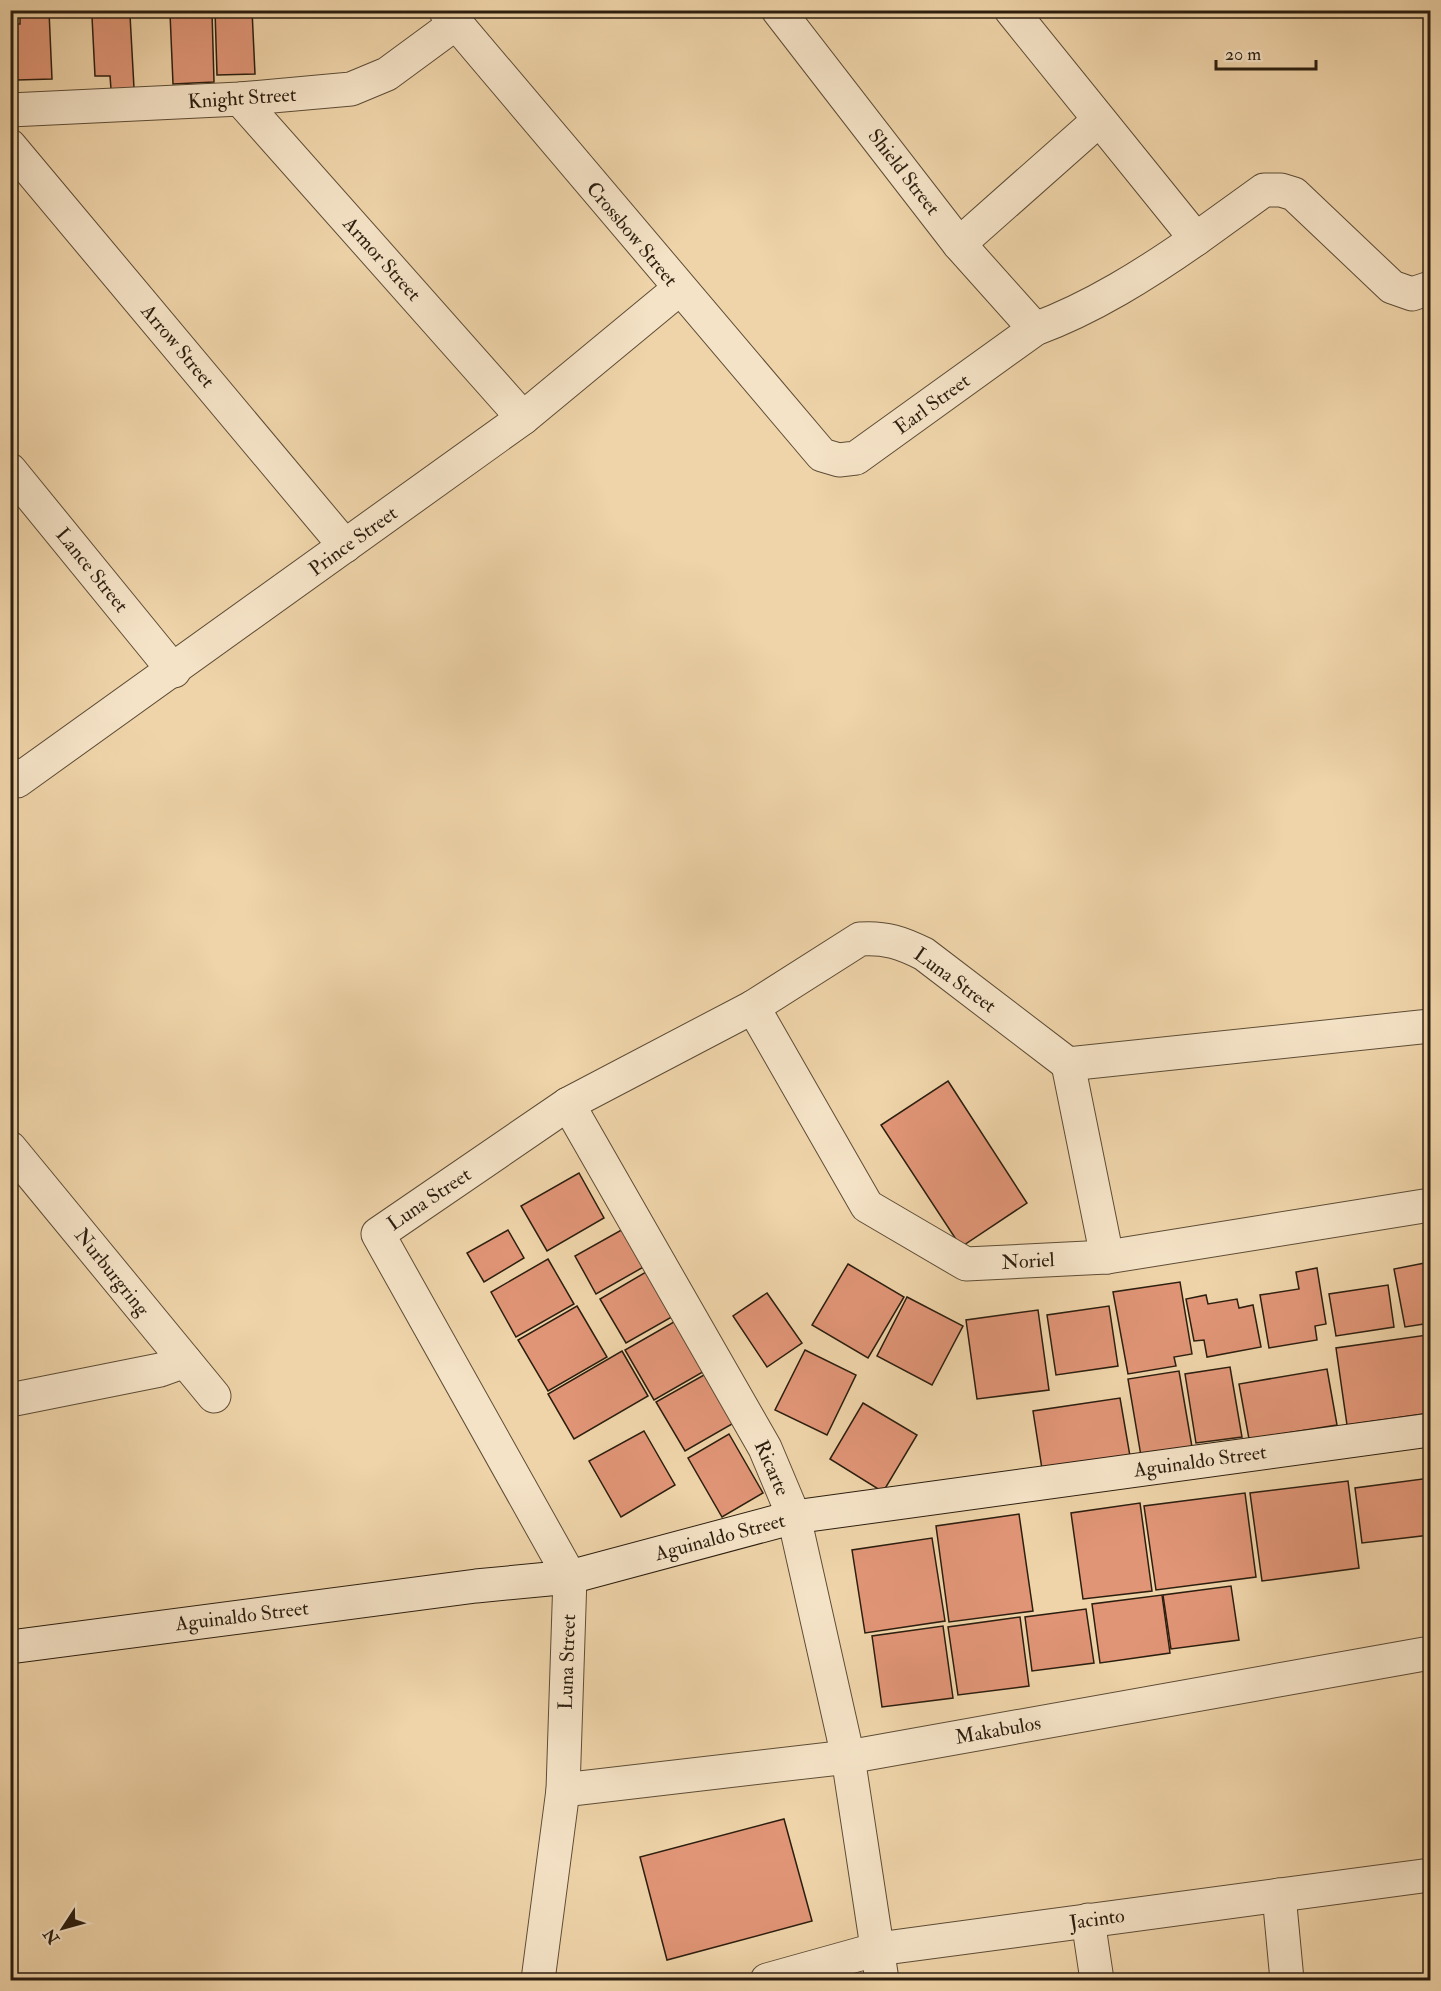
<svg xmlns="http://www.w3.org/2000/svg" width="1441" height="1991" viewBox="0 0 1441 1991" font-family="'IM FELL Double Pica',serif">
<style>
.building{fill:#e09576;stroke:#2c1e0f;stroke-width:1.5}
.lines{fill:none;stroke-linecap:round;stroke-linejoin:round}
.street-casing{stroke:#5d4c36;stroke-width:35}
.secondary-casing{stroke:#2c1e0f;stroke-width:35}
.street{stroke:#f5e3c7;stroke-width:33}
.secondary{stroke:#f5e3c7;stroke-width:33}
.labels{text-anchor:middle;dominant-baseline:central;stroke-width:4.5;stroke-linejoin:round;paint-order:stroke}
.street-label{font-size:20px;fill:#2c1e0f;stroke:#f5e3c7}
</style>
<rect width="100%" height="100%" fill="#efd4a9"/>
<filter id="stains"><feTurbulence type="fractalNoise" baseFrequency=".00333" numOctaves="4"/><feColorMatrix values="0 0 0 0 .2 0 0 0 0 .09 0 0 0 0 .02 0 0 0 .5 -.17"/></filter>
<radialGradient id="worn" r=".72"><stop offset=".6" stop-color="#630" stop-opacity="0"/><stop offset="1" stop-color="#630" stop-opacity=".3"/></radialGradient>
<!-- building -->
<g class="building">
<path d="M 215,10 L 252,10 L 255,74 L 217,75 Z"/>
<path d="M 49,11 L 52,79 L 17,80 L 14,24 L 20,24 L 20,13 Z"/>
<path d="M 212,12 L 214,82 L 173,84 L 170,13 Z"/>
<path d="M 130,15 L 134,88 L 111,89 L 110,76 L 95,76 L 92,17 Z"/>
<path d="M 10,20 L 14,80 L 10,80 Z"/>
<path d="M 948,1081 L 1027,1203 L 961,1247 L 881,1125 Z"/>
<path d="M 579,1173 L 604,1218 L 547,1251 L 521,1206 Z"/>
<path d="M 625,1228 L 647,1265 L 596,1294 L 575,1256 Z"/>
<path d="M 508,1230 L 524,1258 L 484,1282 L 467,1253 Z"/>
<path d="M 548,1259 L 574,1304 L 516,1337 L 491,1292 Z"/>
<path d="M 1430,1262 L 1430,1323 L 1405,1327 L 1394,1269 Z"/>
<path d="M 848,1264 L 904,1297 L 868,1358 L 812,1325 Z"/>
<path d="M 658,1265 L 684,1310 L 626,1343 L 600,1299 Z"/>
<path d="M 1317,1268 L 1326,1324 L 1315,1326 L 1317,1340 L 1269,1348 L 1260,1295 L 1299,1289 L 1296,1272 Z"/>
<path d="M 1180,1282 L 1192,1354 L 1174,1357 L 1176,1366 L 1128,1374 L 1113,1292 Z"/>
<path d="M 1388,1285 L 1394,1327 L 1336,1336 L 1329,1294 Z"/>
<path d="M 767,1293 L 802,1343 L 767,1367 L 733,1316 Z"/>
<path d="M 1206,1295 L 1208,1304 L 1237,1299 L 1239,1308 L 1253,1305 L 1261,1347 L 1207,1357 L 1204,1340 L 1194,1341 L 1186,1299 Z"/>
<path d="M 907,1297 L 963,1326 L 932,1385 L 877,1356 Z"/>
<path d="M 577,1306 L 607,1357 L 548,1391 L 518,1340 Z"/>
<path d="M 1109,1306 L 1118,1366 L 1056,1375 L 1047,1315 Z"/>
<path d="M 1038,1310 L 1049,1390 L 977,1399 L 966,1320 Z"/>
<path d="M 686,1315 L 715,1365 L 654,1400 L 625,1350 Z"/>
<path d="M 1427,1335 L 1430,1362 L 1430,1413 L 1347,1425 L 1336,1348 Z"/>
<path d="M 805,1350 L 856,1375 L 827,1435 L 775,1410 Z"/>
<path d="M 622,1351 L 648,1396 L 574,1439 L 548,1394 Z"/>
<path d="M 1230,1367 L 1242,1437 L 1196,1443 L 1185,1374 Z"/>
<path d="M 1327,1369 L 1337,1425 L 1249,1439 L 1239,1384 Z"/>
<path d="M 711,1371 L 739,1420 L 685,1451 L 656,1402 Z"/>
<path d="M 1179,1371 L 1192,1447 L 1141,1456 L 1128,1379 Z"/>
<path d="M 1120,1398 L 1130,1456 L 1042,1469 L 1033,1411 Z"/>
<path d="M 863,1403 L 917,1435 L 883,1492 L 830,1459 Z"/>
<path d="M 644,1431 L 675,1485 L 621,1517 L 589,1461 Z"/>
<path d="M 729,1434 L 763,1493 L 722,1517 L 688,1458 Z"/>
<path d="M 1430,1478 L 1430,1535 L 1362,1543 L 1355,1488 Z"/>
<path d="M 1348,1481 L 1359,1568 L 1262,1581 L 1250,1493 Z"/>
<path d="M 1245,1493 L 1256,1577 L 1156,1590 L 1144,1506 Z"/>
<path d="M 1140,1503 L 1152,1591 L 1083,1599 L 1071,1513 Z"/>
<path d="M 1019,1514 L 1033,1611 L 949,1622 L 936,1526 Z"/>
<path d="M 932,1538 L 945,1621 L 865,1633 L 852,1550 Z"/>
<path d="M 1231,1586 L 1239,1640 L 1171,1649 L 1163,1595 Z"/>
<path d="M 1162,1595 L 1170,1653 L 1100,1663 L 1092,1604 Z"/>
<path d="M 1086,1609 L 1094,1663 L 1032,1671 L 1025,1617 Z"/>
<path d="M 1020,1617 L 1029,1686 L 958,1695 L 948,1627 Z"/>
<path d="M 943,1626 L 953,1698 L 882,1707 L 872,1636 Z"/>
<path d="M 784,1819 L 812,1921 L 667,1960 L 640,1857 Z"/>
</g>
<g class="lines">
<!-- street casing -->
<g class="street-casing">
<g id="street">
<path d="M 445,10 L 822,455 L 839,460 L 856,458 L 1035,329 C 1092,308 1146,274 1196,239 L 1011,10"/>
<path d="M 778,10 L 959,244 L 1035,329"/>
<path d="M 240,99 L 523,418"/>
<path d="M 10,110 L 240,99 L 351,89 L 387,74 L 455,24"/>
<path d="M 10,146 L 345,546"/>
<path d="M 1196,239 L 1264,190 L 1281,190 L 1294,194 L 1392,287 L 1412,294 L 1430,288"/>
<path d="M 959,244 L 1099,120"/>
<path d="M 10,470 L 174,671"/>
<path d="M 10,773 L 17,781 L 523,418 L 679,289"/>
<path d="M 753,1007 L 867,1206 L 966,1264 L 1107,1257 L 1430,1205"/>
<path d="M 1068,1064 L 1430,1026"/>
<path d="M 1068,1064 L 1107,1257"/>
<path d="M 568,1104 L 765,1448 L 794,1517 L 848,1757 L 882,1980"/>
<path d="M 10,1148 L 214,1396"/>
<path d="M 10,1400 L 160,1370 L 185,1361"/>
<path d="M 563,1790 L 848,1757 L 1430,1653"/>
<path d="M 1279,1895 L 1287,1980"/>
<path d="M 1088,1920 L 1097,1980"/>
<path d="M 538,1980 L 563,1790 L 570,1577 L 378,1234 L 568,1104 L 753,1007 L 860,939 C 885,937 902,943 924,954 L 1068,1064"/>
<path d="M 767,1980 L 878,1949 L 1430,1875"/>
</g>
</g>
<!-- secondary casing -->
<g class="secondary-casing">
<path id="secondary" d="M 10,1647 L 476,1586 L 570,1577 L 794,1517 L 1430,1430"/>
</g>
<!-- street -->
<use href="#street" class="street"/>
<!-- secondary -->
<use href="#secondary" class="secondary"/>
</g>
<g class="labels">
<!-- street labels -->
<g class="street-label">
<text transform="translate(242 98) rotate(-4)">Knight Street</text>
<text transform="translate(904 172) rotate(52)">Shield Street</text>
<text transform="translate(632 234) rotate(50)">Crossbow Street</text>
<text transform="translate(382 259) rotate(48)">Armor Street</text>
<text transform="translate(178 346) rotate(50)">Arrow Street</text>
<text transform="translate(932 404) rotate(-36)">Earl Street</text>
<text transform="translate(353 541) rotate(-36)">Prince Street</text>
<text transform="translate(92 570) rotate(51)">Lance Street</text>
<text transform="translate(955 980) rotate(36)">Luna Street</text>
<text transform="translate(429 1199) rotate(-34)">Luna Street</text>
<text transform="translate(1028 1261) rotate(-3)">Noriel</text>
<text transform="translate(112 1272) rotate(51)">Nurburgring</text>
<text transform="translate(1200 1461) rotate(-8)">Aguinaldo Street</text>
<text transform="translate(772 1468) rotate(66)">Ricarte</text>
<text transform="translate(720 1537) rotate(-15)">Aguinaldo Street</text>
<text transform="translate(242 1616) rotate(-7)">Aguinaldo Street</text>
<text transform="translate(567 1662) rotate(-88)">Luna Street</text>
<text transform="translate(998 1730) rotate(-10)">Makabulos</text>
<text transform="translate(1097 1919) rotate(-8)">Jacinto</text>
</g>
</g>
<!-- margin -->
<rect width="1441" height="1991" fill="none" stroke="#efd4a9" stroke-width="36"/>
<rect x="12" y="12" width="1417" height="1967" fill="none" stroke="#2c1e0f" stroke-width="3"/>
<rect x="18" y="18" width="1405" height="1955" fill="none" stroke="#2c1e0f" stroke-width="1.5"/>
<!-- north arrow -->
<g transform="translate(63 1928) rotate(234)" stroke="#f5e3c7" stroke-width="4.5" paint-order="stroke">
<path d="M0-4.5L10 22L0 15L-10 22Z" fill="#2c1e0f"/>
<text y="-9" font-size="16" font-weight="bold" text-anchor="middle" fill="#2c1e0f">N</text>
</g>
<!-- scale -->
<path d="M1216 60v9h100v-9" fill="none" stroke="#2c1e0f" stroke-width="3"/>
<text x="1225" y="60" font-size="18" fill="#2c1e0f" stroke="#f5e3c7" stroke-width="4.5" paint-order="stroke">20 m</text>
<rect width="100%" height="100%" filter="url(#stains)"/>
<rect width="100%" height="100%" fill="url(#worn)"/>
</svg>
